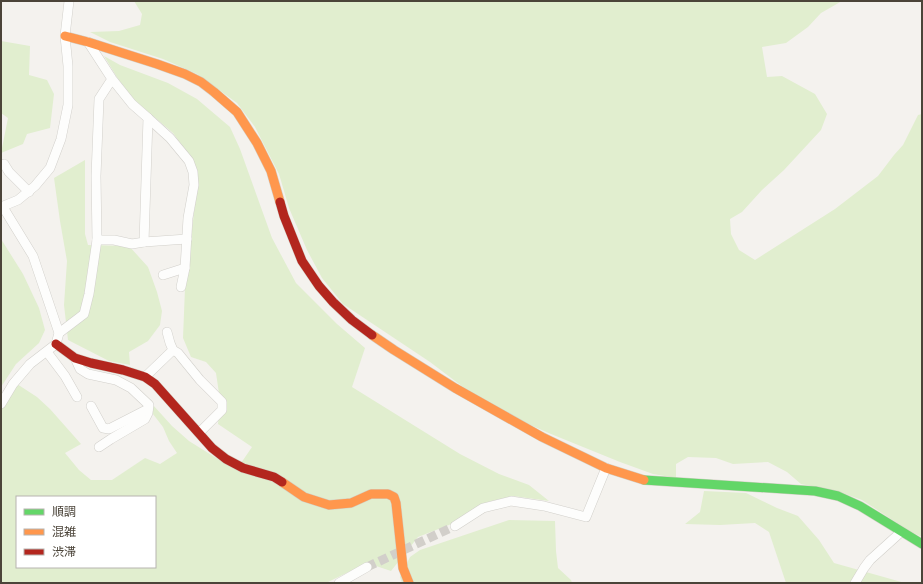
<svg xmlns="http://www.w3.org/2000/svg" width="923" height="584" viewBox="0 0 923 584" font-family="'Asap Condensed','Noto Sans JP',sans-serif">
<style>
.green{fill:#e1eecf;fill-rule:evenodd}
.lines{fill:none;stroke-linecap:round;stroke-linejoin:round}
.street-tunnel{stroke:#d2cfca;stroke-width:9;stroke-dasharray:9 4.5;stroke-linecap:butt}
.street-casing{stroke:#d2d0cb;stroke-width:10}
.fast-casing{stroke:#d3cfc5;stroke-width:10}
.slow-casing{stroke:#d3cfc5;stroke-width:10}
.jam-casing{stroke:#d3cfc5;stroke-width:10}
.street{stroke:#fdfdfc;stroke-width:9}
.fast{stroke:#63d668;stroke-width:9}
.slow{stroke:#ff974d;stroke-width:9}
.jam{stroke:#b3261e;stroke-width:9}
</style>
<rect width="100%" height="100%" fill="#f4f2ee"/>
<!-- green -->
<g class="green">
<path d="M 134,1 L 842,1 L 821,13 L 808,27 L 786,43 L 762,47 L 767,77 L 782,76 L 815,94 L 827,114 L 821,130 L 784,170 L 762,190 L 742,212 L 730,219 L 731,234 L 739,250 L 755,260 L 835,209 L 878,176 L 894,155 L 903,145 L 918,115 L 922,114 L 922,537 L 911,532 L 862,500 L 837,491 L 801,484 L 787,472 L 768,462 L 733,464 L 716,458 L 688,457 L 676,464 L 676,478 L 653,474 L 620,462 L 551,434 L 512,417 L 463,387 L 430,362 L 343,304 L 322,278 L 307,250 L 289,208 L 279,174 L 255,127 L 237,103 L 197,74 L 163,59 L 110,42 L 90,32 L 119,31 L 140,25 L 142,14 Z"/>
<path d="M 1,41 L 30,46 L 29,75 L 47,80 L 54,94 L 50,128 L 27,134 L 23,144 L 1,153 L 8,118 L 1,113 Z"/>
<path d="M 104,56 L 120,65 L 168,83 L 197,99 L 230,127 L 240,149 L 272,238 L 296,283 L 337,324 L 365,348 L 352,387 L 460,454 L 499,474 L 529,485 L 549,501 L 513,496 L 488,502 L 454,523 L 418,537 L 391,571 L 367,563 L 326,583 L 1,583 L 1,547 L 2,546 L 1,544 L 1,409 L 5,393 L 17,384 L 37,397 L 50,409 L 81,444 L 65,453 L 79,470 L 91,480 L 112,480 L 145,458 L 160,464 L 177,453 L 169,441 L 163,427 L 139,396 L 153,405 L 172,426 L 189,441 L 221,461 L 239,466 L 252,447 L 218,424 L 220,400 L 216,373 L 206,362 L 191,357 L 183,338 L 185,288 L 197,187 L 191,158 L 173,133 L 133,99 L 118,79 ZM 17,497 L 155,497 L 155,567 L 17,567 Z"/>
<path d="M 85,160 L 85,234 L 88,245 L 129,246 L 148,267 L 157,292 L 162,311 L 160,325 L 148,341 L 129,352 L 130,365 L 109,361 L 68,340 L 64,305 L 67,261 L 60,221 L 54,178 Z"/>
<path d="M 1,239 L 23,274 L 39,308 L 45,330 L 39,343 L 16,364 L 1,387 Z"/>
<path d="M 704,491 L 746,493 L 777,508 L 798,516 L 819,540 L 834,563 L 905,583 L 786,583 L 769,532 L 755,523 L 720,525 L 685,524 L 700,512 Z"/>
<path d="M 509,520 L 555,521 L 556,551 L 558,568 L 571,580 L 572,583 L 402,583 L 400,577 L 410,557 L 420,550 Z"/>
</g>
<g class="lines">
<!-- street-tunnel -->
<path class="street-tunnel" d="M 367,567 L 455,526"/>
<!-- street casing -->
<g class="street-casing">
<g id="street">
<path d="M 88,42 L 112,79 L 132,104 L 148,118 L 144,242 L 132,244 L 114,240 L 97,240 L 96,176 L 99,99 L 112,79"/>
<path d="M 148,118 L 170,138 L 189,161 L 193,172 L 194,185 L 188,218 L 185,268 L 181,287"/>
<path d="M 4,164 L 9,172 L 29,192"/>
<path d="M 1,207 L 18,200 L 35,186 L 50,168 L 61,139 L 68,105 L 68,66 L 65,36 L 69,1"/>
<path d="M 144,242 L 187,239"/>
<path d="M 163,275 L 185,268"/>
<path d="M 167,332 L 170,343 L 173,350 L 178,353 L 200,380 L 222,402 L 222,410 L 199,433"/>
<path d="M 59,333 L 84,314 L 89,294 L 97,240"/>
<path d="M 47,352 L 65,376 L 77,397"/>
<path d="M 75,358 L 80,369 L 88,374 L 116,380 L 131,388 L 149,405 L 148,413 L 145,419 L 111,439 L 99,447"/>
<path d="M 145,377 L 173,350"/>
<path d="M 1,404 L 13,384 L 30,364 L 56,344 L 59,333 L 33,256 L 3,207"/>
<path d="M 91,406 L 103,428 L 109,429 L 148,409"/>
<path d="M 455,526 L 483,508 L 511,501 L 544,506 L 586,517 L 606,468"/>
<path d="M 339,583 L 367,567"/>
<path d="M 855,583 L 864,568 L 870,560 L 901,532"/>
</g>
</g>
<!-- fast casing -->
<g class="fast-casing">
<path id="fast" d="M 644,480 L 815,491 L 838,496 L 860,506 L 922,544"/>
</g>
<!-- slow casing -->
<g class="slow-casing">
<g id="slow">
<path d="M 65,36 L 88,42 L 157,64 L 185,74 L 201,82 L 214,92 L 237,112 L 257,143 L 271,171 L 280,202"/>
<path d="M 372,335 L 394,350 L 455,388 L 542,437 L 606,468 L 644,480"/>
<path d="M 282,482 L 304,497 L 329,505 L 351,503 L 371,494 L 388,494 L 394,497 L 396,503 L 403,568 L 409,583"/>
</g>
</g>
<!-- jam casing -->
<g class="jam-casing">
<g id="jam">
<path d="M 280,202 L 284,216 L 302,261 L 319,286 L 333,302 L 352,320 L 372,335"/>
<path d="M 56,344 L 75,358 L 91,363 L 123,370 L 145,377 L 155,384 L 212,448 L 226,459 L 243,468 L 274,477 L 282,482"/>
</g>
</g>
<!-- street -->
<use href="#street" class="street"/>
<!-- fast -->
<use href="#fast" class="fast"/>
<!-- slow -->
<use href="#slow" class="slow"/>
<!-- jam -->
<use href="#jam" class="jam"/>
</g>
<!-- border -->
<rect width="923" height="584" fill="none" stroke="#4b4439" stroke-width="4"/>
<!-- legend -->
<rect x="16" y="496" width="140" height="72" fill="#ffffff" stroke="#b7b4b0"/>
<rect x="24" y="509" width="20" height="6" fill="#63d668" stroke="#b7b4b0"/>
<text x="52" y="516" font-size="12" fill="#4b4439">順調</text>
<rect x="24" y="529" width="20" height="6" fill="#ff974d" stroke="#b7b4b0"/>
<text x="52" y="536" font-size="12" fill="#4b4439">混雑</text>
<rect x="24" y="549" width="20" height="6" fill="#b3261e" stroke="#b7b4b0"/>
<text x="52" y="556" font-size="12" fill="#4b4439">渋滞</text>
</svg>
